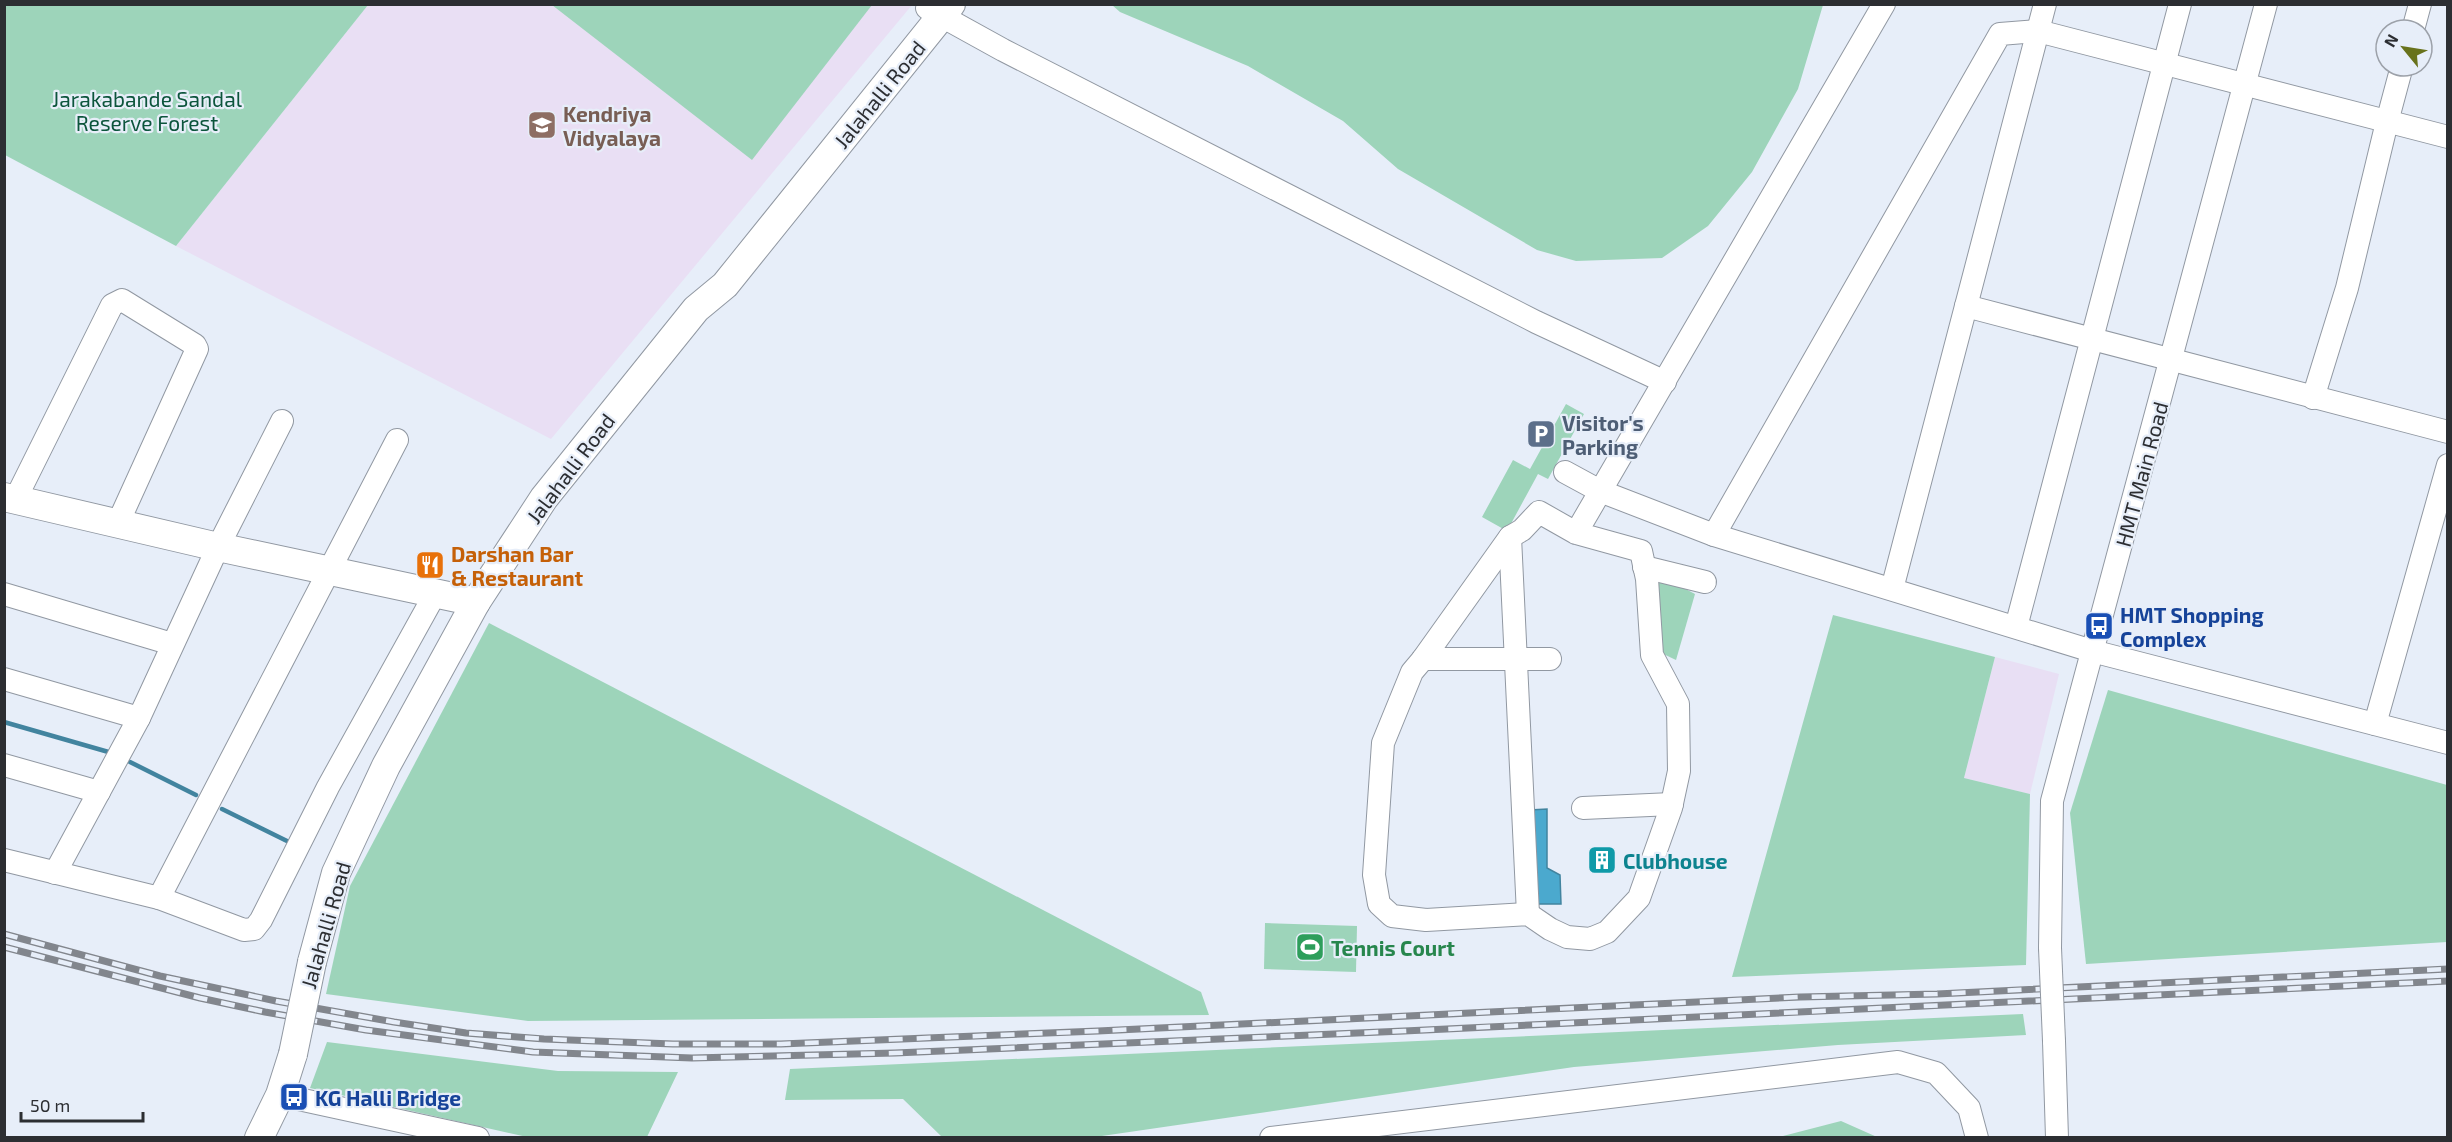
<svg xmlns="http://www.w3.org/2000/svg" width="2452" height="1142" viewBox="0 0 2452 1142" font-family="'Exo 2',sans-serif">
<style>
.commercial{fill:#e8dff4}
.education{fill:#e9dff4}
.green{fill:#9dd4ba}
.water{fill:#4ba9ce;stroke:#42849f;stroke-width:1.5}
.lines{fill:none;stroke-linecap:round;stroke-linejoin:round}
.stream{stroke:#42849f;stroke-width:4.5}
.minor-casing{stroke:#9198a2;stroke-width:24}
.major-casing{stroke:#9198a2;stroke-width:30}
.minor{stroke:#fff;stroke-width:22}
.major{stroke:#fff;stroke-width:28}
.rail-casing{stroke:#82868d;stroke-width:7}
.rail{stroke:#e7eef9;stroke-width:4.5;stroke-dasharray:14;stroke-linecap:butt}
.minor-bridge-casing{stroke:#9198a2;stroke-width:24;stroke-linecap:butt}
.major-bridge-casing{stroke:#9198a2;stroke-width:30;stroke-linecap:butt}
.minor-bridge{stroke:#fff;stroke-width:22}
.major-bridge{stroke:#fff;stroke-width:28}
.labels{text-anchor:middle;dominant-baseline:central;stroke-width:4.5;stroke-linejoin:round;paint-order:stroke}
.street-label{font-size:21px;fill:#2c2e32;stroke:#e7eef9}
.park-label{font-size:21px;fill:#0c553c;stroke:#e7eef9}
.education-label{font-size:21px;font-weight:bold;fill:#785e54;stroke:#e7eef9;text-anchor:start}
.service-label{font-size:21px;font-weight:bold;fill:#4e5e75;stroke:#e7eef9;text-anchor:start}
.food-label{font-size:21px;font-weight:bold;fill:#c56008;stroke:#e7eef9;text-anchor:start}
.transit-label{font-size:21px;font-weight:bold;fill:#164399;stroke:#e7eef9;text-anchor:start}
.culture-label{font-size:21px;font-weight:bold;fill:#0d838f;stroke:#e7eef9;text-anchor:start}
.leisure-label{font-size:21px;font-weight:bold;fill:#27864d;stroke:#e7eef9;text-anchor:start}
</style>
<rect width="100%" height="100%" fill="#e7eef9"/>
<!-- commercial -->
<path class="commercial" d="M 1995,657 L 2059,674 L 2030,794 L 1964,778 Z"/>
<!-- education -->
<path class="education" d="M 368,5 L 912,5 L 551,439 L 176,246 Z"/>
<!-- green -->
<g class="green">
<path d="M 4,5 L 5,4 L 368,5 L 176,246 L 5,155 Z"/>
<path d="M 552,5 L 872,5 L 752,160 Z"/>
<path d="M 1112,5 L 1823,5 L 1798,89 L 1752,172 L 1708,226 L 1662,258 L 1576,261 L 1537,250 L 1398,169 L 1343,121 L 1248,66 L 1120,12 Z"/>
<path d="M 1566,404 L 1584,414 L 1548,479 L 1538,474 L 1507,531 L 1482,517 L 1513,460 L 1530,469 Z"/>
<path d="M 1657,574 L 1695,594 L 1676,660 L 1657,651 Z"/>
<path d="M 1833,615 L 1995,657 L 1964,778 L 2030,794 L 2026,965 L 1732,977 Z"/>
<path d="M 489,623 L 1201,992 L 1209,1015 L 528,1021 L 326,994 L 350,886 Z"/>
<path d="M 2108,690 L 2447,785 L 2447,942 L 2086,964 L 2070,813 Z"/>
<path d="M 1265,923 L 1357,926 L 1356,972 L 1264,969 Z"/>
<path d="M 2023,1014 L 2026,1035 L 1838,1045 L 1574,1067 L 1095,1137 L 942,1137 L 903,1099 L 785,1100 L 790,1069 Z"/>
<path d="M 327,1042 L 558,1071 L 678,1072 L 647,1137 L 527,1137 L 310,1088 Z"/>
<path d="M 1841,1121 L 1877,1137 L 1781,1137 L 1783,1136 Z"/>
</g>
<!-- water -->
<path class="water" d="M 1547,809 L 1547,868 L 1560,875 L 1561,904 L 1534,904 L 1530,810 Z"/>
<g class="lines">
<!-- stream -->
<g class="stream">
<path d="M 4,722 L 112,753"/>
<path d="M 130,762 L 196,795"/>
<path d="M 222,809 L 287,841"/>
</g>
<!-- minor casing -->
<g class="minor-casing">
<g id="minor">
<path d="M 927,8 L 1003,50 L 1536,322 L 1665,382"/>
<path d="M 2413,30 L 2420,4"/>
<path d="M 1966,306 L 2448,432"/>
<path d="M 2313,398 L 2347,288 L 2387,122 L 2402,66"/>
<path d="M 1565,472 L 1600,491 L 1714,535 L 2092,651 L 2448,743"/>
<path d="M 15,500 L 112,305 L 122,300 L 195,345 L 197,349 L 118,523"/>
<path d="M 1576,533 L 1641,551 L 1647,579 L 1652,655 L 1678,704 L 1679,771 L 1671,808 L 1639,898 L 1607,932 L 1590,939 L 1567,937 L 1550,929 L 1528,914 L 1426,920 L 1392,916 L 1379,904 L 1374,875 L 1383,743 L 1412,672 L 1423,659 L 1510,537 L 1522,530 L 1539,512 L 1576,533 L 1884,4"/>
<path d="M 1714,535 L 2000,34 L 2038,31 L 2448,137"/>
<path d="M 1510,537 L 1528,914"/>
<path d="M 1644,567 L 1705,582"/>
<path d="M 1892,589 L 2045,4"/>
<path d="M 4,594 L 172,644"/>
<path d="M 2016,627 L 2180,4"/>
<path d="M 1423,659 L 1550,659"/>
<path d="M 4,679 L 139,718"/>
<path d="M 2375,724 L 2448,465"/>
<path d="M 4,765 L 99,792"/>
<path d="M 1583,808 L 1672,804"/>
<path d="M 4,860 L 159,898 L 244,930 L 254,929 L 261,920 L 328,787 L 435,594"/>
<path d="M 55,873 L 139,718 L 218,547 L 282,421"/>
<path d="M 159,898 L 397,440"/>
<path d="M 2050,948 L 2052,801 L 2266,4"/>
<path d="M 2054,1041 L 2057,1138"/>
<path d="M 280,1095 L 478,1138"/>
<path d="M 1271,1138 L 1898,1062 L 1936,1073 L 1969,1108 L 1977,1138"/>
</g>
</g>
<!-- major casing -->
<g class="major-casing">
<g id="major">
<path d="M 4,497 L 218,547 L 476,602"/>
<path d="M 312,962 L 336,873 L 386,766 L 476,602 L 544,498 L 696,309 L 725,285 L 951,4"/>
<path d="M 259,1138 L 280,1095 L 293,1054"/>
</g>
</g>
<!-- minor -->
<use href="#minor" class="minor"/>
<!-- major -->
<use href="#major" class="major"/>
<!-- rail casing -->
<g class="rail-casing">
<g id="rail">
<path d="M 4,934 L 160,976 L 276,1001 L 394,1022 L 466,1033 L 544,1039 L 673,1044 L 781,1044 L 1098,1031 L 1800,997 L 1937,994 L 2448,969"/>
<path d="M 4,947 L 200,998 L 265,1012 L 366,1030 L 533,1052 L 692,1058 L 895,1053 L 1404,1031 L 2448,981"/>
</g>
</g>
<!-- rail -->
<use href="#rail" class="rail"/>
<!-- minor-bridge casing -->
<g class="minor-bridge-casing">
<path id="minor-bridge" d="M 2050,948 L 2054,1041"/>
</g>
<!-- major-bridge casing -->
<g class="major-bridge-casing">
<path id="major-bridge" d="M 293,1054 L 312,962"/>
</g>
<!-- minor-bridge -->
<use href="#minor-bridge" class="minor-bridge"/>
<!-- major-bridge -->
<use href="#major-bridge" class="major-bridge"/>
</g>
<!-- icons -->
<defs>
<g id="school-square" transform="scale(1.5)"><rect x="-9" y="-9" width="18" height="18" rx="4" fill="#8d6e63" stroke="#e7eef9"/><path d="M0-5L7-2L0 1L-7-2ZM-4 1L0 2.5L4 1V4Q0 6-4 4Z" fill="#fff"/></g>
<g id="parking-square" transform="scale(1.5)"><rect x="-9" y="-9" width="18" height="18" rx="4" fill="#5c6f8a" stroke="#e7eef9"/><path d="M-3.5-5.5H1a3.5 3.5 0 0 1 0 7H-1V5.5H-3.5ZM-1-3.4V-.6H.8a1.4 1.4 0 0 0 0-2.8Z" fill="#fff"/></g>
<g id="restaurant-square" transform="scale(1.5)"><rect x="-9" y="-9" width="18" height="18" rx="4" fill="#e8710a" stroke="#e7eef9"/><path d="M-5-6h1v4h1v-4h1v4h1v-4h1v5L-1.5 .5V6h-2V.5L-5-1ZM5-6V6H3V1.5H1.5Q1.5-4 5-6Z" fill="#fff"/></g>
<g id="bus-square" transform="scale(1.5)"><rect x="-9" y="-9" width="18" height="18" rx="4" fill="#1a4fb4" stroke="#e7eef9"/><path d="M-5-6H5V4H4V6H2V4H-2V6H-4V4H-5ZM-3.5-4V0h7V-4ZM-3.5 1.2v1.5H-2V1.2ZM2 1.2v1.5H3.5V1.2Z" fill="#fff"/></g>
<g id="building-square" transform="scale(1.5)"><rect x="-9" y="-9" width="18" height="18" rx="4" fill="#0f9aa8" stroke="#e7eef9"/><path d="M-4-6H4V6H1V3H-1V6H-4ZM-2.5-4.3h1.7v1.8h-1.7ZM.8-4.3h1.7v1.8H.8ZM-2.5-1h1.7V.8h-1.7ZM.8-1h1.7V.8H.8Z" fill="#fff"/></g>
<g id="stadium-square" transform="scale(1.5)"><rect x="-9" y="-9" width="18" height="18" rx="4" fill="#2e9e5b" stroke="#e7eef9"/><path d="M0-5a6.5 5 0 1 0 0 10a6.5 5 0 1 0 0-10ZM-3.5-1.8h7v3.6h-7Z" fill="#fff"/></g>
</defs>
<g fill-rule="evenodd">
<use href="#school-square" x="542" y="125"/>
<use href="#parking-square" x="1541" y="434"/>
<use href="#restaurant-square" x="430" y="565"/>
<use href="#bus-square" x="2099" y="626"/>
<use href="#building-square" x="1602" y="860"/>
<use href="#stadium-square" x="1310" y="947"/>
<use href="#bus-square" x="294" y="1097"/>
</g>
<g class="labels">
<!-- street labels -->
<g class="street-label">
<text transform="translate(879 94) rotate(-51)">Jalahalli Road</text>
<text transform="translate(570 468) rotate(-53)">Jalahalli Road</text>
<text transform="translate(2141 474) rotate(-75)">HMT Main Road</text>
<text transform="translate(325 925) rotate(-74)">Jalahalli Road</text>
</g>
<!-- park labels -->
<g class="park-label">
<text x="147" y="98">Jarakabande Sandal<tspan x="147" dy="24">Reserve Forest</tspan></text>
</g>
<!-- education labels -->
<g class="education-label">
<text x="563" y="113">Kendriya<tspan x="563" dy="24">Vidyalaya</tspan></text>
</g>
<!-- service labels -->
<g class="service-label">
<text x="1562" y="422">Visitor's<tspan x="1562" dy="24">Parking</tspan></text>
</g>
<!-- food labels -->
<g class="food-label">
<text x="451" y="553">Darshan Bar<tspan x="451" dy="24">&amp; Restaurant</tspan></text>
</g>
<!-- transit labels -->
<g class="transit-label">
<text x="2120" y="614">HMT Shopping<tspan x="2120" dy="24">Complex</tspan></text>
<text x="315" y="1097">KG Halli Bridge</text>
</g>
<!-- culture labels -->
<g class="culture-label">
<text x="1623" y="860">Clubhouse</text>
</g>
<!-- leisure labels -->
<g class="leisure-label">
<text x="1331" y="947">Tennis Court</text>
</g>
</g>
<!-- border -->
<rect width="2452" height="1142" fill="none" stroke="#2c2e32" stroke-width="12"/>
<!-- north arrow -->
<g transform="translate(2404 48) rotate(300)"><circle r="28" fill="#e7eef9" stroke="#9ca1a9" stroke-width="1.5"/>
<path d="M0-4.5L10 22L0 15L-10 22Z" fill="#68721c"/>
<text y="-9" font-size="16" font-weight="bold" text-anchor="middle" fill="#2c2e32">N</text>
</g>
<!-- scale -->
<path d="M21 1112v9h122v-9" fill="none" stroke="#2c2e32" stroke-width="3"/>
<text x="30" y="1112" font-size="18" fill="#2c2e32" stroke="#e7eef9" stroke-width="4.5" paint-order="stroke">50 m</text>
</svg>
